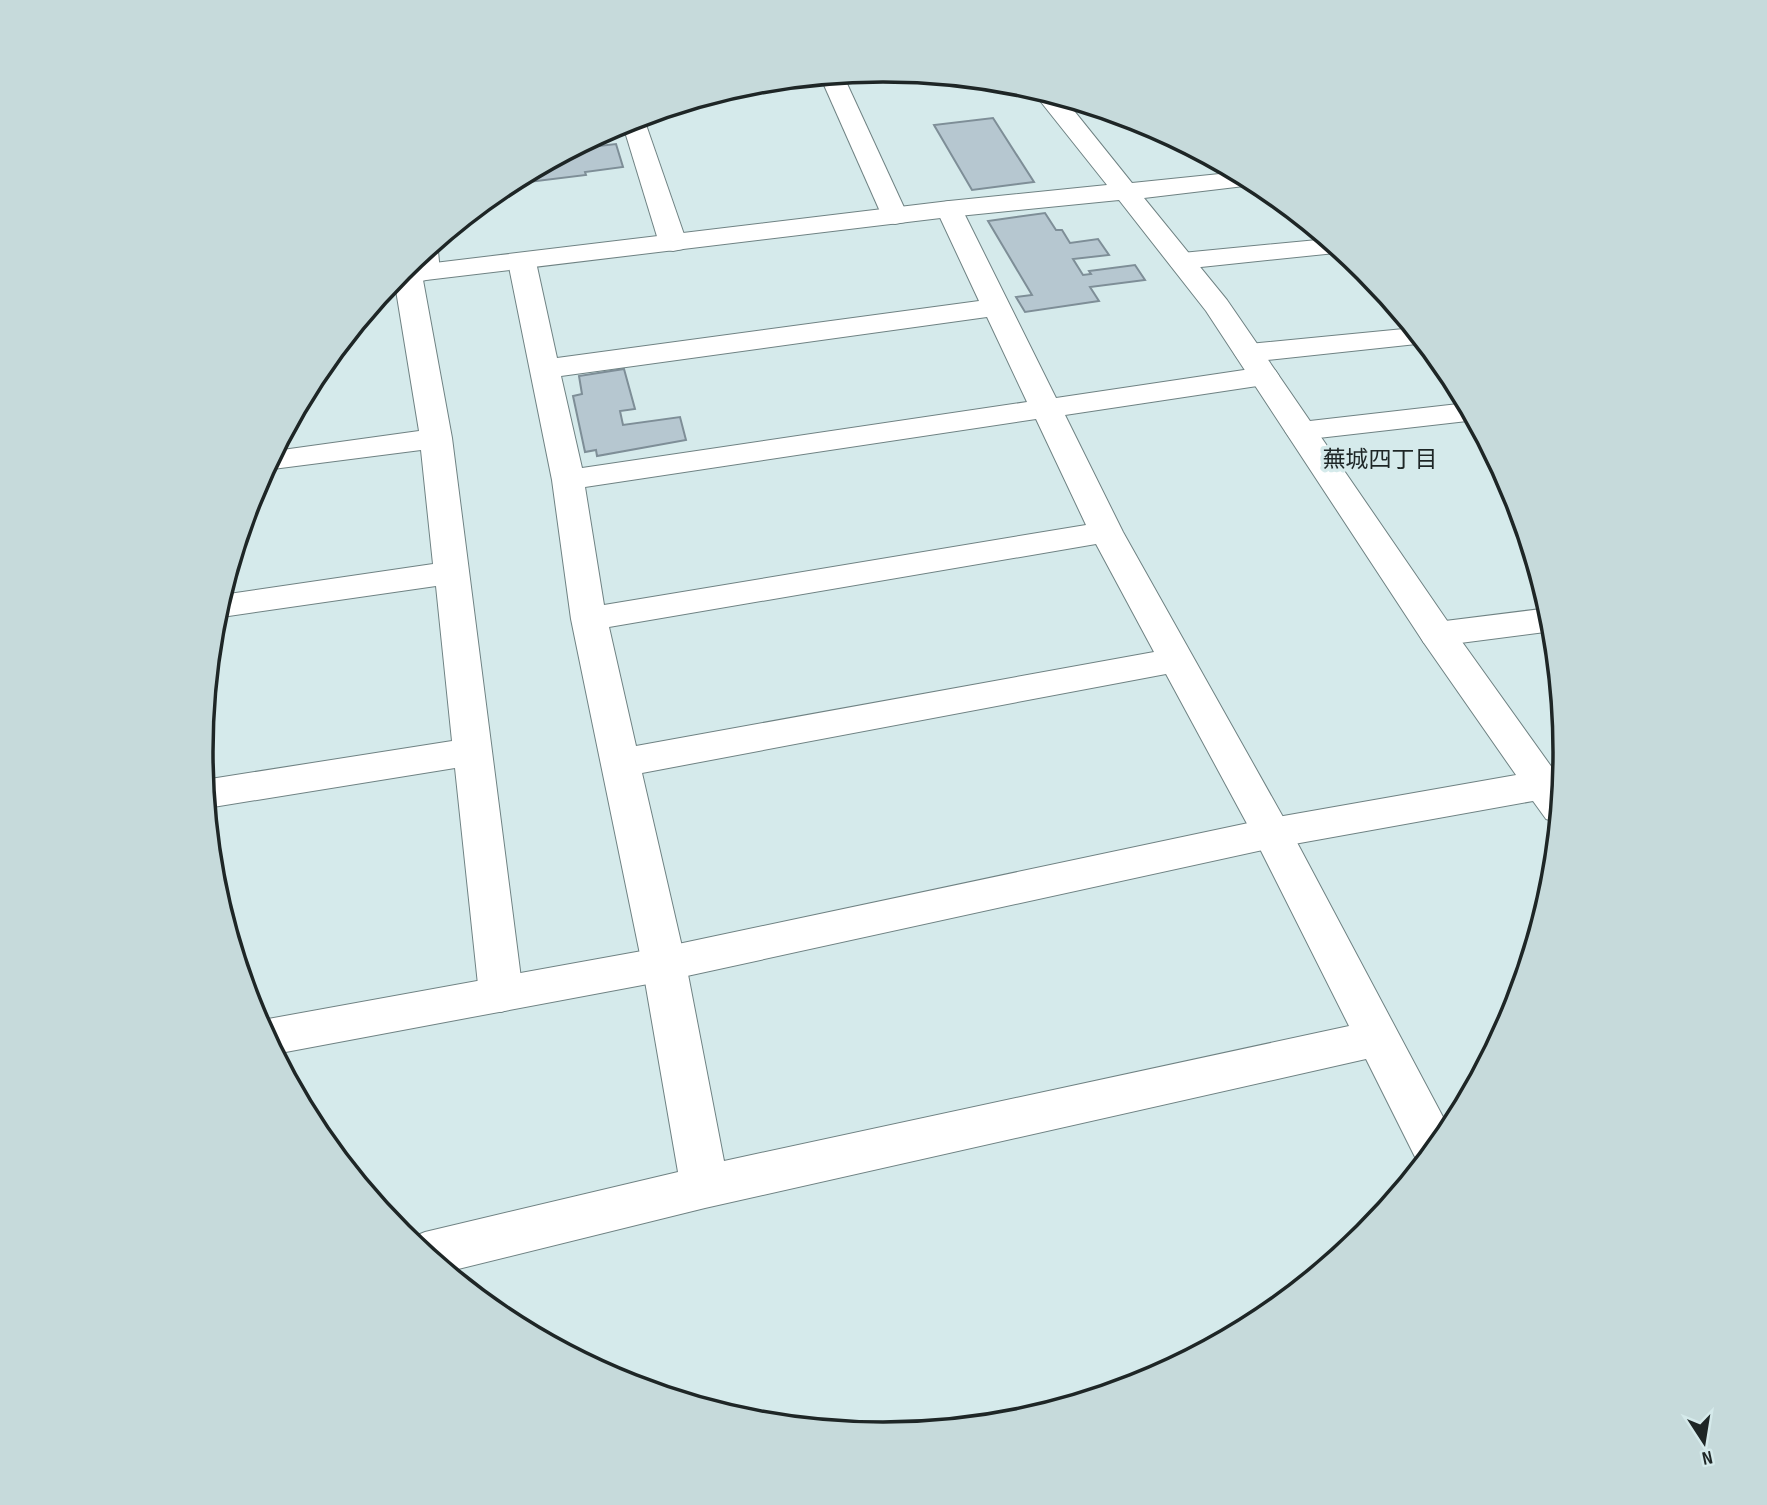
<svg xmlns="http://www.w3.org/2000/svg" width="1767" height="1505" viewBox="0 0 1767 1505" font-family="'Sofia Sans Condensed','Noto Sans JP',sans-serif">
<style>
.building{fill:#b6c7d0;stroke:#7e8e97;stroke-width:2}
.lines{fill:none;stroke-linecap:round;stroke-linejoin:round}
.minor-casing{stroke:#6f8283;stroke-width:2}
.tertiary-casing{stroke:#6f8283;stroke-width:2}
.minor{fill:#fff;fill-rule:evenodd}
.tertiary{fill:#fff;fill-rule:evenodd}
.labels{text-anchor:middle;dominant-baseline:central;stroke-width:7;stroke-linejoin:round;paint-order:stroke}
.neighbourhood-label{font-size:23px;fill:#1e2626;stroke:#d5eaeb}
.rim{fill:none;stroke:#1e2626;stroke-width:3.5}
</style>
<rect width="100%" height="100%" fill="#d5eaeb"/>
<!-- building -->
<g class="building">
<path d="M 993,118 L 1034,182 L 972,190 L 934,125 Z"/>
<path d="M 616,144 L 623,167 L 585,172 L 586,175 L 504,185 L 572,149 Z"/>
<path d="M 1045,213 L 1056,230 L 1062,230 L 1070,243 L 1098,239 L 1109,255 L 1073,259 L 1083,275 L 1091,274 L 1089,271 L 1135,265 L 1145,280 L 1090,287 L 1099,301 L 1025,312 L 1016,297 L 1032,295 L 988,221 Z"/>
<path d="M 624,369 L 635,409 L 620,411 L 623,425 L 680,417 L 686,440 L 597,456 L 596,450 L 585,452 L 573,396 L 582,394 L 579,376 Z"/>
</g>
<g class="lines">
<!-- minor casing -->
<g class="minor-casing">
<g id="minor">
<path d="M 843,75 L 908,216 L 905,222 L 895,224 L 885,222 L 882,216 L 820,76 Z"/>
<path d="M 643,116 L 687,243 L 683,249 L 673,251 L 663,249 L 659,243 L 622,122 Z"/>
<path d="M 949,201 L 958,203 L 962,209 L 1056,398 L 1264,367 L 1275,370 L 1279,376 L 1275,382 L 1264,385 L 1065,415 L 1123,532 L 1292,833 L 1451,1132 L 1423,1166 L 1419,1165 L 1366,1059 L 705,1208 L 446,1272 L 408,1239 L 425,1232 L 678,1172 L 642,964 L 571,619 L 552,480 L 508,262 L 512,256 L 522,254 L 532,256 L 536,262 L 557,358 L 979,301 L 936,209 L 940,203 ZM 987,317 L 1027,402 L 582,468 L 561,376 ZM 1036,419 L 1086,525 L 604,605 L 585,487 ZM 1096,544 L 1154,652 L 636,746 L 609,627 ZM 1166,674 L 1252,833 L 1349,1026 L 724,1161 L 686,964 L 642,773 Z"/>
<path d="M 1328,239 L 1345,252 L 1182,269 L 1172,267 L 1168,261 L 1172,255 L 1182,253 Z"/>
<path d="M 432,245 L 438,251 L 440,272 L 436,278 L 423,280 L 452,438 L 523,994 L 516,1007 L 501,1012 L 486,1007 L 479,994 L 455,768 L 207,808 L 204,780 L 452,741 L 436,586 L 215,618 L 222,595 L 433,564 L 421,450 L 265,470 L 275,451 L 419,431 L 394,278 L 401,270 L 412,269 L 411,262 Z"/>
<path d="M 1414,328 L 1426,343 L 1249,362 L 1238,359 L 1234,353 L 1238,347 L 1249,344 Z"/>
<path d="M 1467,403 L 1476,420 L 1301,440 L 1290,438 L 1285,431 L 1290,424 L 1301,422 Z"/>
<path d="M 1549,608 L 1553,631 L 1437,646 L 1424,643 L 1419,634 L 1424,625 L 1437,622 Z"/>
</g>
</g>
<!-- tertiary casing -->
<g class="tertiary-casing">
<path id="tertiary" d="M 1036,89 L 1063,97 L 1132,183 L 1239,172 L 1261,184 L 1144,198 L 1227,300 L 1450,625 L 1563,783 L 1559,823 L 1546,819 L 1533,801 L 1272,848 L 664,981 L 275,1054 L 257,1021 L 664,947 L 1272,818 L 1516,775 L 1424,643 L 1206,311 L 1119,200 L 949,217 L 426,280 L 393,288 L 387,287 L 401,270 L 426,264 L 949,201 L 1107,185 L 1037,97 L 1034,92 Z"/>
</g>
<!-- minor -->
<use href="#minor" class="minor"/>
<!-- tertiary -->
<use href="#tertiary" class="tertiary"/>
</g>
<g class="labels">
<!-- neighbourhood labels -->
<g class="neighbourhood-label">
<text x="1380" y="460">蕪城四丁目</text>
</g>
</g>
<!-- crop -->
<path d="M0 0H1767V1505H0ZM213 752a670 670 0 1 1 1340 0a670 670 0 1 1-1340 0Z" fill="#c6dadb" fill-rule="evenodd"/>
<path class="rim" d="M213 752a670 670 0 1 1 1340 0a670 670 0 1 1-1340 0Z"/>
<!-- north arrow -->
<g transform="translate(1704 1442) rotate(168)" stroke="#d5eaeb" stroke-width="5" paint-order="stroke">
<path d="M0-5L12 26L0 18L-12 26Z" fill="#1e2626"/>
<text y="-10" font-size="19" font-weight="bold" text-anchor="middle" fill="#1e2626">N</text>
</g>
</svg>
